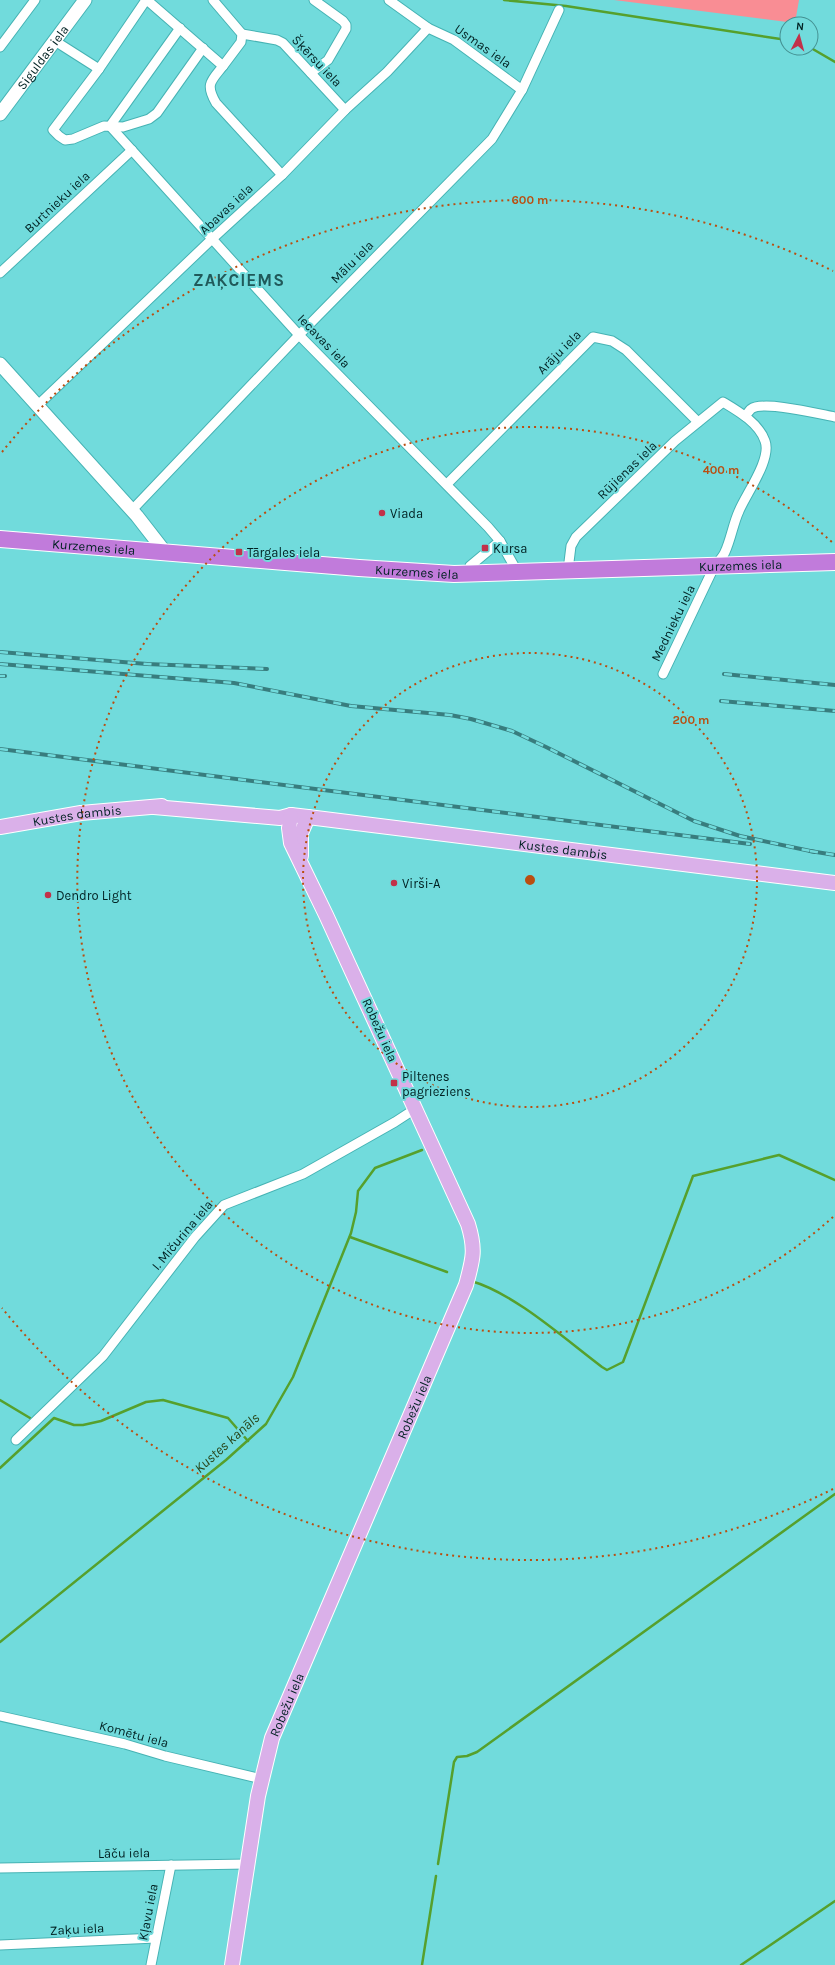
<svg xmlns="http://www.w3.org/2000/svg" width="835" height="1965" viewBox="0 0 835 1965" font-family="Karla,sans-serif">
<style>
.green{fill:#f98d94}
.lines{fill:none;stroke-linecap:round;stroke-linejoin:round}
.stream{stroke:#56a02c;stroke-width:2.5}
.street-casing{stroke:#46b3b4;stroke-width:11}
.secondary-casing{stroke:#46b3b4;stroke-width:15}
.primary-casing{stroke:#fff;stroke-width:16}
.highway-casing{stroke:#fff;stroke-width:18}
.street{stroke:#fff;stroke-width:9}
.secondary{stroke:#fff;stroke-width:13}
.primary{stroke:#dab0e9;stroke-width:14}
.highway{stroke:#c17bdb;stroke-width:16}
.rail-casing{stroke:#387d7e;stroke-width:4}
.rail{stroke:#71dbdc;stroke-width:2.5;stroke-dasharray:8;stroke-linecap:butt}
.ring{fill:none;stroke:#ba4e10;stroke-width:2;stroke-dasharray:2 4}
.poi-dot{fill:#c23149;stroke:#71dbdc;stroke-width:1.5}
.labels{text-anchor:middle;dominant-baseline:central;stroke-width:4;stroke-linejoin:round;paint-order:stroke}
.street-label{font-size:13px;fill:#002122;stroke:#71dbdc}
.poi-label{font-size:13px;fill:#002122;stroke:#71dbdc;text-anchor:start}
.water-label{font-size:14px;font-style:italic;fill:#284519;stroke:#71dbdc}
.district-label{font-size:17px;font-weight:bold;letter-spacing:1px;fill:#20595a;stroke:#71dbdc}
.centre{fill:#ba4e10;stroke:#71dbdc;stroke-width:2}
.ring-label{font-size:12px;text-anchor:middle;font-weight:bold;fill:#ba4e10;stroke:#71dbdc;stroke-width:4;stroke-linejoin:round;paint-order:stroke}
</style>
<rect width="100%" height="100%" fill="#71dbdc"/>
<!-- green -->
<path class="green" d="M 614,0 L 799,0 L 795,23 Z"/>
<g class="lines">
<!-- stream -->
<g class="stream">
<path d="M 504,0 L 566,6 L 787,40"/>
<path d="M 811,48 L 835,62"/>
<path d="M 350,1237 L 447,1272"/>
<path d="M 471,1281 C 514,1293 566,1340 602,1367 L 607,1370 L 623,1362 L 693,1176 L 779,1155 L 835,1180"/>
<path d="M 0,1400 L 30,1418"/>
<path d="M 0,1468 L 54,1418 L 74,1425 L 83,1425 L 101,1421 L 146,1402 L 163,1400 L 228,1418 L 248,1441"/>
<path d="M 0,1642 L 226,1460 L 266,1424 L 293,1377 L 341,1258 L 351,1233 L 356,1212 L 358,1191 L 375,1168 L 422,1150"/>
<path d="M 438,1864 L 454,1762 L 457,1757 L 467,1756 L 477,1752 L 835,1494"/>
<path d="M 422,1965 L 436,1876"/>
<path d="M 741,1965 L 835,1901"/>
</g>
<!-- street casing -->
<g class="street-casing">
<g id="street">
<path d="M 146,0 L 99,69 L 53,130 L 59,136 L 65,140 L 73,139 L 104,126 L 123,127 L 149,119 L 157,113 L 203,48"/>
<path d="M 147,0 L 223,66 L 241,42 L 242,34 L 213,0"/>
<path d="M 389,0 L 428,28 L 454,40 L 522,90"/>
<path d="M 180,28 L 110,126 L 299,335 L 488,527 L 500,541 L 518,573"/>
<path d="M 242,34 L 277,40 L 283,43 L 345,110"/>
<path d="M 55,41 L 99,69"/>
<path d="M 0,47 L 35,0"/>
<path d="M 223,66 C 211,81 205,84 216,103 L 282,175"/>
<path d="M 311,73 L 328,60 L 346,29 L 346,25 L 343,21 L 314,0"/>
<path d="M 0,273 L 132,150"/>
<path d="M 37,406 L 212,239 L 282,175 L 345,110 L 387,72 L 428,28"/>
<path d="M 745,416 C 747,414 749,411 751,409 C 763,400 819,414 835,417"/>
<path d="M 447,484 L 593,337 L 612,341 L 626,350 L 698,422"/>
<path d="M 132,510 L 299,335 L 492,139 L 522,90 L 559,10"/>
<path d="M 568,570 L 571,546 L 576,537 L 675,441 L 723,402 C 738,411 759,423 765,441 C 772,459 746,494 739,511 C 733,524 731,539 725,552 C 723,557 718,562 714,567 L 663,674"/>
<path d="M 467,574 L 470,566 L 500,541"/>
<path d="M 16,1440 L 103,1356 L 195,1237 L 224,1205 L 303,1174 L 395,1122 L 415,1109"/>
<path d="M 0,1716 L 125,1744 L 165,1756 L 262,1779"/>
<path d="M 0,1868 L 248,1864"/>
<path d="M 0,1945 L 156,1938"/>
<path d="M 151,1965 L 171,1865"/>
</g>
</g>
<!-- secondary casing -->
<g class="secondary-casing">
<g id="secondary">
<path id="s1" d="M 0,114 L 85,0"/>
<path d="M 0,364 L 137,516 L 165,552"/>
</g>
</g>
<!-- primary casing -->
<g class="primary-casing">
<g id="primary">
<path id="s2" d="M 154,807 L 280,818 L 291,815 L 308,817 L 835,883"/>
<path id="s3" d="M 0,827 L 81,813 L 162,806"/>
<path d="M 301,856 L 301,833 L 308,817"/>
<path id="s4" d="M 232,1965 L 258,1796 L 272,1738 L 466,1285 C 473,1259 476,1250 468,1224 L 326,915 L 291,843 L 289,828 L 291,815"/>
</g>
</g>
<!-- highway casing -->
<g class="highway-casing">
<g id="highway">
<path id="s5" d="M 0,539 L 359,568 L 454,574 L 835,562"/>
</g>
</g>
<!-- street -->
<use href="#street" class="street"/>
<!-- secondary -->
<use href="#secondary" class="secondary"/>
<!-- primary -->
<use href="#primary" class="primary"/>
<!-- highway -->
<use href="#highway" class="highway"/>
<!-- rail casing -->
<g class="rail-casing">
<g id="rail">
<path d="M 0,652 L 147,664 L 267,669"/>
<path d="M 0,664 L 234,683 L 351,706 L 450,715 L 471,719 L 512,731 L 546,747 L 694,821 L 740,836 L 815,852"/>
<path d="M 724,674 L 835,685"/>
<path d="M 0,676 L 5,676"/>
<path d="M 721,701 L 835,711"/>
<path d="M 0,749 L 750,844"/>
<path d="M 810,851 L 835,855"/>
</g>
</g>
<!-- rail -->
<use href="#rail" class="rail"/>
</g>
<!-- distance rings -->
<g class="ring">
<circle cx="530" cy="880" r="227"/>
<path d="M833 1217A453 453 0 1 1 833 543"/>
<path d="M833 1489A680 680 0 0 1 2 1308M2 452A680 680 0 0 1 833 271"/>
</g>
<!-- markers -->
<g class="poi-dot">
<circle cx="382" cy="513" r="4"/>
<rect x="481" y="544" width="8" height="8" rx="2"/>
<rect x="235" y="548" width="8" height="8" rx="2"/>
<circle cx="394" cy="883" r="4"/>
<circle cx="48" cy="895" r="4"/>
<rect x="390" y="1079" width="8" height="8" rx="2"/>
</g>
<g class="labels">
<!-- street labels -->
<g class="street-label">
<text transform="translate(483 46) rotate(35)">Usmas iela</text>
<text stroke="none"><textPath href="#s1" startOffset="71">Siguldas iela</textPath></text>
<text transform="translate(317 61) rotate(46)">Šķērsu iela</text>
<text transform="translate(57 202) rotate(-43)">Burtnieku iela</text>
<text transform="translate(226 209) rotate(-43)">Abavas iela</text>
<text transform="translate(352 262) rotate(-45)">Mālu iela</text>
<text transform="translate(324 341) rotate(46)">Iecavas iela</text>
<text transform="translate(559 352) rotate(-45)">Arāju iela</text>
<text transform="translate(627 470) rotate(-44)">Rūjienas iela</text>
<text stroke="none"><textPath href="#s5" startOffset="94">Kurzemes iela</textPath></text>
<text stroke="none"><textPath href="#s5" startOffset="742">Kurzemes iela</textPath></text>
<text stroke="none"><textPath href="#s5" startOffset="418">Kurzemes iela</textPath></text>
<text transform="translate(673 623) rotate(-64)">Mednieku iela</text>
<text stroke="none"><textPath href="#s3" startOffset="78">Kustes dambis</textPath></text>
<text stroke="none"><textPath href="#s2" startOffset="412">Kustes dambis</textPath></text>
<text transform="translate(380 1030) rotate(66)">Robežu iela</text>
<text transform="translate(182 1235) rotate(-50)">I. Mičurina iela</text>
<text stroke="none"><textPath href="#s4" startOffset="591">Robežu iela</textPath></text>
<text stroke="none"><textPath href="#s4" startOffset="267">Robežu iela</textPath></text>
<text transform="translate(134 1734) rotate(15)">Komētu iela</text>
<text transform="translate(124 1853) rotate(-1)">Lāču iela</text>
<text transform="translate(148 1912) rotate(-79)">Kļavu iela</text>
<text transform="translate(77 1929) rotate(-3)">Zaķu iela</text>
</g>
<!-- poi labels -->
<g class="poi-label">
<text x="390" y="513">Viada</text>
<text x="493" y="548">Kursa</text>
<text x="247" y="552">Tārgales iela</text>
<text x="402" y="883">Virši-A</text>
<text x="56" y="895">Dendro Light</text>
<text x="402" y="1076">Piltenes<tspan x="402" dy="15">pagrieziens</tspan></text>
</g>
<!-- water labels -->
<g class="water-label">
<text transform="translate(227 1443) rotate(-42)">Kustes kanāls</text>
</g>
<!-- district labels -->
<g class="district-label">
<text x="239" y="280">ZAĶCIEMS</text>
</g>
</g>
<circle cx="530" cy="880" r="6" class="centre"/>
<g class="ring-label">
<text x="530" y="204">600 m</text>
<text x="721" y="474">400 m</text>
<text x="691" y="724">200 m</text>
</g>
<!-- north arrow -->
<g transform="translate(799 36) rotate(6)"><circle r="19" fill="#71dbdc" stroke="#449192"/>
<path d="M0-3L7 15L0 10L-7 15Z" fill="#c23149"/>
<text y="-6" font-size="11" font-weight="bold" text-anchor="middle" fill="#002122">N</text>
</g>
</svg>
